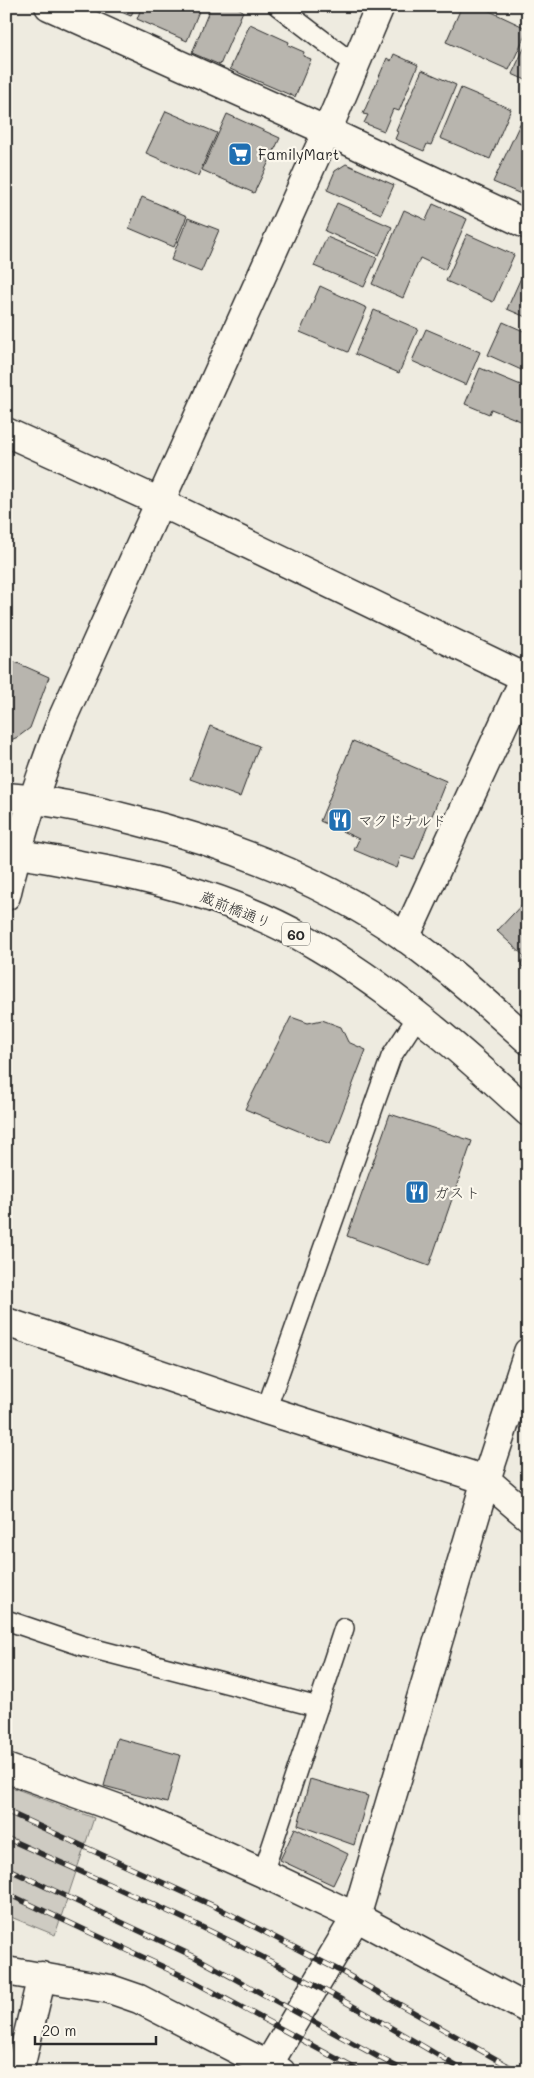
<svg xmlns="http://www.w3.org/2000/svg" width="534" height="2078" viewBox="0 0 534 2078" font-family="Mali,'Klee One',sans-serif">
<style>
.green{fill:#cecbc2;stroke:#7c7b76}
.building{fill:#b8b5ae;stroke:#2b2b2b}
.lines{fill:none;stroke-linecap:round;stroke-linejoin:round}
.lane-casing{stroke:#2b2b2b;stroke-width:22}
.street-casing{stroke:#2b2b2b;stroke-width:31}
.secondary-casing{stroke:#2b2b2b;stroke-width:31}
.primary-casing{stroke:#2b2b2b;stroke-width:31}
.lane{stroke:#fbf7ec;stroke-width:19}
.street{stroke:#fbf7ec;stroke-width:28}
.secondary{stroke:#fbf7ec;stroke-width:28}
.primary{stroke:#fbf7ec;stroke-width:28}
.rail-casing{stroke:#2b2b2b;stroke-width:5.5}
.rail{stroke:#fbf7ec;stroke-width:4;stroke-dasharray:11;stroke-linecap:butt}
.labels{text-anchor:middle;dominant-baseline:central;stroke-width:4.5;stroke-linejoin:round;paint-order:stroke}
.shield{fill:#fbf7ec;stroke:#696865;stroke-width:1}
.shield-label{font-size:14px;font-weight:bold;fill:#2b2b2b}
.poi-label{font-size:15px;fill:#2b2b2b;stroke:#fbf7ec;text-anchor:start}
.street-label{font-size:15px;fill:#2b2b2b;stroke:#fbf7ec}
</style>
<rect width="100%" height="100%" fill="#eeebe0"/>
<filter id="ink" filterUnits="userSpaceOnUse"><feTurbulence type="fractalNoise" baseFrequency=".02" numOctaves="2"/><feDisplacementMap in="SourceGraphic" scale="10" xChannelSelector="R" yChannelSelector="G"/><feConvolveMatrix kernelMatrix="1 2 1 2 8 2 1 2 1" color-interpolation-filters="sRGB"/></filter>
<g filter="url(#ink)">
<!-- green -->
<path class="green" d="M 6,1785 L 94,1818 L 55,1935 L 6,1915 Z"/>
<!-- building -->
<g class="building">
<path d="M 106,6 L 135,6 L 131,16 Z"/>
<path d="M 142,6 L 201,6 L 187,41 L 137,19 Z"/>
<path d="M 211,6 L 235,6 L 243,11 L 220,65 L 192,53 Z"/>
<path d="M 462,6 L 479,6 L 528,29 L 509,70 L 446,42 Z"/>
<path d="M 250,24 L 289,42 L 288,45 L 304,52 L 303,56 L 311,59 L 295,97 L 230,69 Z"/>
<path d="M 528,40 L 528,81 L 512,74 Z"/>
<path d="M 394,54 L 418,65 L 399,111 L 393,109 L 384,131 L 364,123 L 368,115 L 363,114 L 387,58 L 391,61 Z"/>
<path d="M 422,70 L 456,85 L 431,145 L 427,144 L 424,151 L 395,139 L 398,132 L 396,131 Z"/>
<path d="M 461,88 L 511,109 L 490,159 L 440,138 Z"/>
<path d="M 166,111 L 217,133 L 198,176 L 146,153 Z"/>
<path d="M 525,113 L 528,114 L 528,197 L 493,182 Z"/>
<path d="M 227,114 L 280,138 L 254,193 L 202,170 Z"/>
<path d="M 346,164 L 394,185 L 381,214 L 327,190 L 335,171 Z"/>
<path d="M 142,197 L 187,216 L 174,247 L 129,228 Z"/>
<path d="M 337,203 L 392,227 L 379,255 L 325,231 Z"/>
<path d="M 433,204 L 467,219 L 445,270 L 420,258 L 403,298 L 372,284 L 404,210 L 426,220 Z"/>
<path d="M 188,218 L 219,230 L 201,272 L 171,260 Z"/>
<path d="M 467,234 L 514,255 L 493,302 L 446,281 Z"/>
<path d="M 327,237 L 377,258 L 364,287 L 314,266 Z"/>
<path d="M 528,262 L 528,318 L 507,309 Z"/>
<path d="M 320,286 L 367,308 L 348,352 L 300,332 Z"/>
<path d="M 374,310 L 418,329 L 399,373 L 355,354 Z"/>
<path d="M 503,322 L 528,333 L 528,373 L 488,355 Z"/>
<path d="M 426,329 L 480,352 L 466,385 L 412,361 Z"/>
<path d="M 480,368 L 528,388 L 528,411 L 523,422 L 491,409 L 489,414 L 465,404 Z"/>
<path d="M 528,426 L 528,439 L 523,437 Z"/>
<path d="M 6,658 L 49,677 L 30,728 L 18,737 L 6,742 Z"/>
<path d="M 210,726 L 259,746 L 240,797 L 190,779 Z"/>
<path d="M 353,741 L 446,781 L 414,860 L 401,856 L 397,868 L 354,850 L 359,839 L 320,821 Z"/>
<path d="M 528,898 L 528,972 L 521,965 L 524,956 L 497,931 Z"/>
<path d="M 291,1017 L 308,1023 L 322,1020 L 341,1027 L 348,1042 L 366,1050 L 330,1144 L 245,1109 Z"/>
<path d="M 390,1114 L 472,1141 L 429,1266 L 347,1236 Z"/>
<path d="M 117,1738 L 180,1755 L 167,1803 L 104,1786 Z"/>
<path d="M 310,1779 L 368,1796 L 354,1845 L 298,1825 Z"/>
<path d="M 295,1828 L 348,1854 L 333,1885 L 280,1860 Z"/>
</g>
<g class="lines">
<!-- lane casing -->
<g class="lane-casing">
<g id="lane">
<path d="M 278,6 L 355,65"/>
<path d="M 266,1410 L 391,1057 L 418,1016"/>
<path d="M 6,1620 L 83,1646 L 318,1707"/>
<path d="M 263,1873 L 344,1628"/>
</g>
</g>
<!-- street casing -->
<g class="street-casing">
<g id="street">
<path d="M 49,6 L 327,131 L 528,225"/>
<path d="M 6,432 L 160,502 L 528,679"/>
<path d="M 405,938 L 528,671"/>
<path d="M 6,1322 L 266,1410 L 486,1480 L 528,1516"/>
<path d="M 6,1768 L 125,1811 L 263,1873 L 356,1917 L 528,2009"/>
<path d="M 6,1971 L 110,1989 L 139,1999 L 281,2072"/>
<path d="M 268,2065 L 356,1917 L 486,1480 L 528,1352"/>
<path d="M 19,2072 L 42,1976"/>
</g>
</g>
<!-- secondary casing -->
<g class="secondary-casing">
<path id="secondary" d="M 6,896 C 20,835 40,776 63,717 L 327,131 L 380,6"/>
</g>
<!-- primary casing -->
<g class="primary-casing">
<g id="primary">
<path d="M 6,797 C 49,800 91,809 133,820 C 229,844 324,880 406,938 C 449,969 488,1004 528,1040"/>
<path d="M 6,853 C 33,855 59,861 85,866 C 159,879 241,902 307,940 C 388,986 459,1048 528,1112"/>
</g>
</g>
<!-- lane -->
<use href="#lane" class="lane"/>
<!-- street -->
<use href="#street" class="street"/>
<!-- secondary -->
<use href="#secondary" class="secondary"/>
<!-- primary -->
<use href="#primary" class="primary"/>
<!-- rail casing -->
<g class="rail-casing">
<g id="rail">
<path d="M 6,1811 L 216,1907 L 344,1973 L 519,2072"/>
<path d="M 6,1838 C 93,1877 180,1915 264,1958 C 333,1994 400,2032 466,2072"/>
<path d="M 6,1868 L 195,1957 L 406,2072"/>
<path d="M 6,1893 L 189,1979 L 361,2072"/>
</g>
</g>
<!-- rail -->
<use href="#rail" class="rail"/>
</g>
</g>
<!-- icons -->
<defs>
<g id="supermarket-square" transform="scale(1.25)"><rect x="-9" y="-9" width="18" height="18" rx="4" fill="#1f6fb2" stroke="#fbf7ec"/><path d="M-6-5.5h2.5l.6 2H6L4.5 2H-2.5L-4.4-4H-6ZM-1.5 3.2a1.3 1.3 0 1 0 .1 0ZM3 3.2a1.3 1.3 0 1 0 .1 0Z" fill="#fff"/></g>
<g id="restaurant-square" transform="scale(1.25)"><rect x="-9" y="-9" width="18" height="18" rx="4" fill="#1f6fb2" stroke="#fbf7ec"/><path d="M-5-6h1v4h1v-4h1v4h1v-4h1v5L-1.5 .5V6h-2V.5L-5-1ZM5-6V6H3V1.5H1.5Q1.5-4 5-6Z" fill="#fff"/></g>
</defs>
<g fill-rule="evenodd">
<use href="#supermarket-square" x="240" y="154"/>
<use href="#restaurant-square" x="340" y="820"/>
<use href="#restaurant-square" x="417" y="1192"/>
</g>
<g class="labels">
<!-- shield labels -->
<rect class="shield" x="282" y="922.5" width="28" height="23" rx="4"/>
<g class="shield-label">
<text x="296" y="934">60</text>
</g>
<!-- poi labels -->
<g class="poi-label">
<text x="258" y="154">FamilyMart</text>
<text x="358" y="820">マクドナルド</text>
<text x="434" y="1192">ガスト</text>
</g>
<!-- street labels -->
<g class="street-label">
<text transform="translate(236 909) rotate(22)">蔵前橋通り</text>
</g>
</g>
<!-- margin -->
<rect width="534" height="2078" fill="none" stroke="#fbf7ec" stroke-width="25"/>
<rect x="12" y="12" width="509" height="2053" fill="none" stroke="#2b2b2b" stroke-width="2" filter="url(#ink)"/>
<!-- scale -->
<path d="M35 2036v8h121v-8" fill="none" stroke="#2b2b2b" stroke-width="2.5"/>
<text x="42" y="2036" font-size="15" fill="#2b2b2b" stroke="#fbf7ec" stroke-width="4" paint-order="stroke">20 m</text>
</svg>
